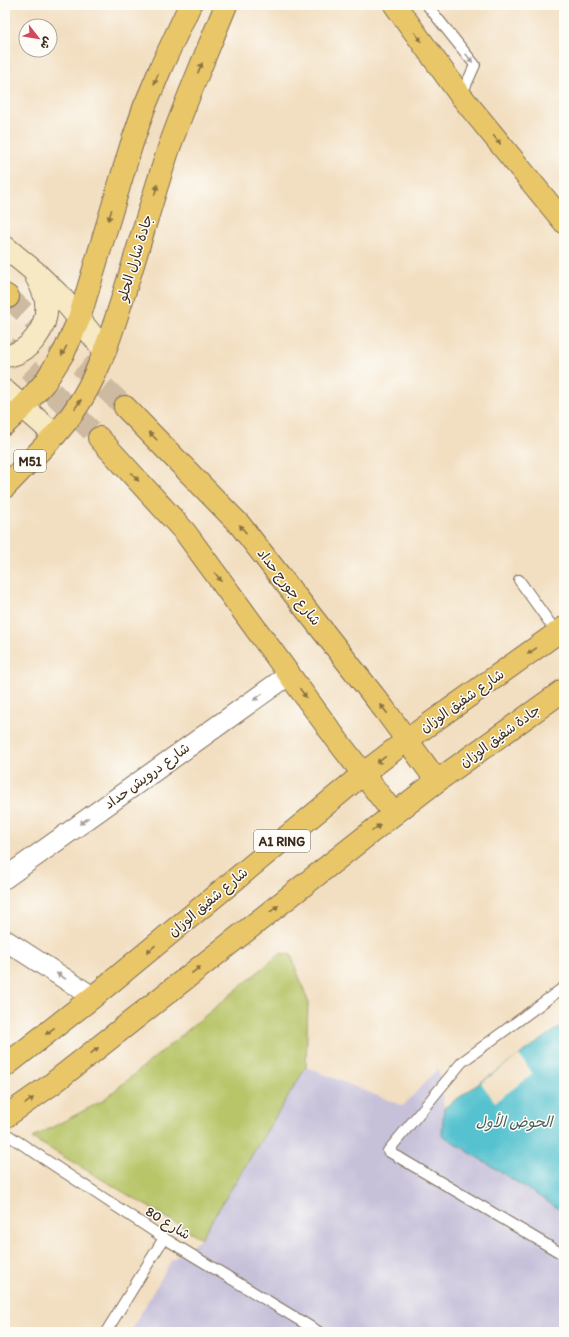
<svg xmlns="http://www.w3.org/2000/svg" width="569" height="1337" viewBox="0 0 569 1337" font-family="Itim,'Playpen Sans Arabic',sans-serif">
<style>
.industrial{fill:#c6c0d9}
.green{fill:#b8c567;stroke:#7a7842}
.water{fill:#56c2cf;stroke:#487676}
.pier{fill:#f2dec0}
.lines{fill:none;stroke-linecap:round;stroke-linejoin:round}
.primary-tunnel{stroke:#cdbaa0;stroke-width:22;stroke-dasharray:22 11;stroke-linecap:butt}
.lane-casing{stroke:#7b6957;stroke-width:12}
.street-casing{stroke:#7b6957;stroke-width:22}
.secondary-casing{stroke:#7b6957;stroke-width:24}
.primary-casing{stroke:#7b6957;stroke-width:24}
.highway-casing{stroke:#7b6957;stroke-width:24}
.lane{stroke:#fff;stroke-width:10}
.street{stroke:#fff;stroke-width:20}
.secondary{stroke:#f6e9c3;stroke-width:22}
.primary{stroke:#e9c769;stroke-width:22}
.highway{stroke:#e9c769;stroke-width:22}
.oneway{fill:#897140}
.oneway2{fill:#a79f9a}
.labels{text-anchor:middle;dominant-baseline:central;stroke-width:3;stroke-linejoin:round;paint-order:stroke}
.shield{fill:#fdfcf7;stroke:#75695f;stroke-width:1}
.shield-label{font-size:13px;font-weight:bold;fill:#3b2a1e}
.street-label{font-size:14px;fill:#3b2a1e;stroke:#fdfcf7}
.water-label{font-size:15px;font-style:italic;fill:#445f5c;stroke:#fdfcf7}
</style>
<rect width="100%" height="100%" fill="#fdfcf7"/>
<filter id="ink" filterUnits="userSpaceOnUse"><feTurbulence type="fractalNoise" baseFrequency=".025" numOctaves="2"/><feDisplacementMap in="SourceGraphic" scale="8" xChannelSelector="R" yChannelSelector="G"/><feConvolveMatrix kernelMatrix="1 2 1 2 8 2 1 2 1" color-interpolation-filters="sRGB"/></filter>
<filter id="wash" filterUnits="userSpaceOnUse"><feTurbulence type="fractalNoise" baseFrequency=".012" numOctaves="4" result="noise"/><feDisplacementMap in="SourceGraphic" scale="16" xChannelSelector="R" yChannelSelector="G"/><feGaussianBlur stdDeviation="0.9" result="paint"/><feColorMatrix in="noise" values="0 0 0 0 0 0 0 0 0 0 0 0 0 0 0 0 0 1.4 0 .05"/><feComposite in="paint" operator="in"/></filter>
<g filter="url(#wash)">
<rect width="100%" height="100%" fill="#f2dec0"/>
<!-- industrial -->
<path class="industrial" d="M 306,1067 L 403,1106 L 438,1068 L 444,1108 L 442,1135 L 564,1212 L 564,1332 L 130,1332 L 171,1261 L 201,1238 Z"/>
<!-- green -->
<path class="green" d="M 281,953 L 291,955 L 308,1001 L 306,1067 L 201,1238 L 32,1138 L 102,1101 Z"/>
<!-- water -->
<path class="water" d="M 564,1024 L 564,1212 L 442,1135 L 444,1108 Z"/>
<!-- pier -->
<path class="pier" d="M 519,1055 L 533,1074 L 495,1102 L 481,1083 Z"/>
</g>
<g filter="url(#ink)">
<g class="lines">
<!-- primary-tunnel -->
<g class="primary-tunnel">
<path d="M 8,297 L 125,407"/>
<path d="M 5,346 L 99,438"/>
</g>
<!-- lane casing -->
<g class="lane-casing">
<g id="lane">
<path d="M 427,5 L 475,65 L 461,96"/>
<path d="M 519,580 L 557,633"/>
<path d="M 564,987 L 462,1062 L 388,1151 L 564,1255"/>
<path d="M 5,1133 L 164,1238 L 319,1332"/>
<path d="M 106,1332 L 164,1238"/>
</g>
</g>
<!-- street casing -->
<g class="street-casing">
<g id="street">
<path d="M 5,878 L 290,674"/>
<path d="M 5,940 L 93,997"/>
</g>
</g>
<!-- secondary casing -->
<g class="secondary-casing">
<g id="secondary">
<path d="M 5,247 L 34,271 L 62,298 L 105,351"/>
<path d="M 5,356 C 30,354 49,326 46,302 C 45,293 40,284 36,276"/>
<path d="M 5,391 L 55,435"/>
</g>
</g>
<!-- primary casing -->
<g class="primary-casing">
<g id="primary">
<path d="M 5,295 L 8,297"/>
<path d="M 23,407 L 45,382 L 64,352 L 79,319 L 131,146 L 144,108 L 162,65 L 190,5"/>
<path d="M 125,407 L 240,525 L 384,709 L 437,781"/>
<path d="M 55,435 C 95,392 110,338 127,284 C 141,239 154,193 169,148 C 186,100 207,52 226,5"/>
<path d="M 99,438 L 185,532 L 340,744 L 394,814"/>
</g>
</g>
<!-- highway casing -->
<g class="highway-casing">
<g id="highway">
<path d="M 395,5 L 461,96 L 564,222"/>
<path d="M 5,424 L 23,407"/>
<path d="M 5,487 L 55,435"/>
<path d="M 5,1066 L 93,997 L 364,773 L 407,740 L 564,628"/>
<path d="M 5,1117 L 52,1084 L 394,814 L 437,781 L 564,690"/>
</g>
</g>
<!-- lane -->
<use href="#lane" class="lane"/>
<!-- street -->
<use href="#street" class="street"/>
<!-- secondary -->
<use href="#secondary" class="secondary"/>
<!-- primary -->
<use href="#primary" class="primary"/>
<!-- highway -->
<use href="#highway" class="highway"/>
</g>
<!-- one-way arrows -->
<defs><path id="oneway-solid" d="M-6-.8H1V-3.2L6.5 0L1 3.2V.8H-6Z"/></defs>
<g class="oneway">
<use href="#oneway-solid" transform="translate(418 37) rotate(54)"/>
<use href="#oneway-solid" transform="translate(200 68) rotate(-67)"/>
<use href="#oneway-solid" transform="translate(156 79) rotate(112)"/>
<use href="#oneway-solid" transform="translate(497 140) rotate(51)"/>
<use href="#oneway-solid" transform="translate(156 190) rotate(-73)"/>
<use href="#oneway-solid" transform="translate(110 215) rotate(107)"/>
<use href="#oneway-solid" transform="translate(64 351) rotate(118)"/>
<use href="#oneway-solid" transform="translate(78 404) rotate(-55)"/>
<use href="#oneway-solid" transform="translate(153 436) rotate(-134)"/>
<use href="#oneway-solid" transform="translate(135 477) rotate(48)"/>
<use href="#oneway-solid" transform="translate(243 529) rotate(-129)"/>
<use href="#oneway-solid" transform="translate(218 577) rotate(54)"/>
<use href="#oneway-solid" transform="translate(532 651) rotate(145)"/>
<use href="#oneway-solid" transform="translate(303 693) rotate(54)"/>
<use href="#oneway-solid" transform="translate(384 709) rotate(-127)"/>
<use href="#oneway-solid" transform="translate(381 760) rotate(142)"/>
<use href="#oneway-solid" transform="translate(376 828) rotate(-38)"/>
<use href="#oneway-solid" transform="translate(274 909) rotate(-38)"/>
<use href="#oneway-solid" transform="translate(151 949) rotate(140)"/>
<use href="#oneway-solid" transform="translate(196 970) rotate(-38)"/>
<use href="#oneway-solid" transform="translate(50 1031) rotate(142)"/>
<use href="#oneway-solid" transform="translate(94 1051) rotate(-38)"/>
<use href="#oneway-solid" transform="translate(29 1101) rotate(-36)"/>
</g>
<g class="oneway2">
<use href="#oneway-solid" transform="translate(469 58) rotate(52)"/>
<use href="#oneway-solid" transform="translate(258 697) rotate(144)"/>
<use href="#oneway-solid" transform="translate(84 821) rotate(144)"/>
<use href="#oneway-solid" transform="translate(61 976) rotate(-147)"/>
</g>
</g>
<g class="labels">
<!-- shield labels -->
<g class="shield">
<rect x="14" y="450" width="32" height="22" rx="3"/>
<rect x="254" y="830" width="56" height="22" rx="3"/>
</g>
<g class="shield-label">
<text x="30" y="461">M51</text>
<text x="282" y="841">A1 RING</text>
</g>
<!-- street labels -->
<g class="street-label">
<text transform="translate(135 258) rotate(-73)">جادة شارل الحلو</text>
<text transform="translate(289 587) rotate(52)">شارع جورج حداد</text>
<text transform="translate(462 701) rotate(-35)">شارع شفيق الوزان</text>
<text transform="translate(500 736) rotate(-36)">جادة شفيق الوزان</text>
<text transform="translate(147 776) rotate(-36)">شارع درويش حداد</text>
<text transform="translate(208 902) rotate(-40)">شارع شفيق الوزان</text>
<text transform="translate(168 1223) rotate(32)">شارع 80</text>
</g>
<!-- water labels -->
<g class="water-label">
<text x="514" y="1122">الحوض الأول</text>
</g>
</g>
<!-- margin -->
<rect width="569" height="1337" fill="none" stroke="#fdfcf7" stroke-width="20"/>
<!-- north arrow -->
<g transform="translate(38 38) rotate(121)"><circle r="19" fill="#fdfcf7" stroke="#afa8a0"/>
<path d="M0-3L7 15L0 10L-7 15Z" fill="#d1495b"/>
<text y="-6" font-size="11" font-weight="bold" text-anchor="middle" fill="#3b2a1e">ش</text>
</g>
</svg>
